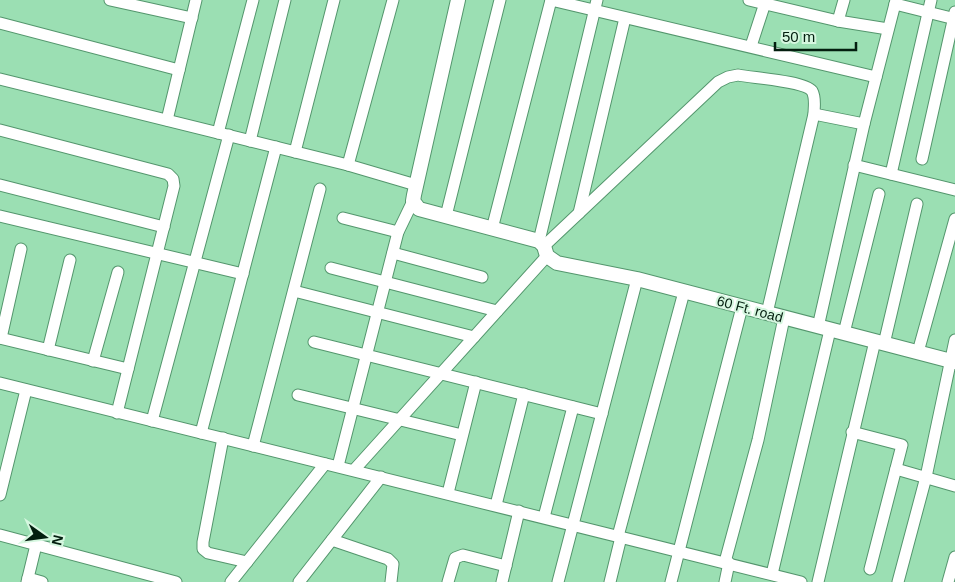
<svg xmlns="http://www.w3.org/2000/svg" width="955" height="582" viewBox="0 0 955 582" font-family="Arial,sans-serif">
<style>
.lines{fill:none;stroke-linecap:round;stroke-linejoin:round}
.minor-casing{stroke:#54966d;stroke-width:13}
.tertiary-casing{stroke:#54966d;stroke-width:16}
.minor{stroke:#fff;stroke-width:11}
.tertiary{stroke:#fff;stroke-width:14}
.labels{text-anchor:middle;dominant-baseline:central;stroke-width:4;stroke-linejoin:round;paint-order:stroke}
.street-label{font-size:14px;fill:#031e0f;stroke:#d6f7e0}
</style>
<rect width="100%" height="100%" fill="#9bdfb3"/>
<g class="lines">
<!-- minor casing -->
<g class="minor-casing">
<g id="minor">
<path d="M 110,0 L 192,18"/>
<path d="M 551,0 L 876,77"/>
<path d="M 749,0 L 838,21 L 888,29"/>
<path d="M 895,4 L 955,19"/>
<path d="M 838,21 L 844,0"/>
<path d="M 0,23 L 179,70"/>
<path d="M 751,46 L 766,0"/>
<path d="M 0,79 L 348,165 L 416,185"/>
<path d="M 814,114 L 864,124"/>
<path d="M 167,120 L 196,0"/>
<path d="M 0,130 L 168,174 L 173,179 L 174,186 L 117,413"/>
<path d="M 218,133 L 253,0"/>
<path d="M 250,141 L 285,0"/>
<path d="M 295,152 L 334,0"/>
<path d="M 922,159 L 955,12"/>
<path d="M 348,165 L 393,0"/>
<path d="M 854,165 L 955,190"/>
<path d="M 891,174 L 931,0"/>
<path d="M 0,185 L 164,227"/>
<path d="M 579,213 L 625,18"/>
<path d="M 0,216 L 243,274"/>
<path d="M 446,216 L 500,0"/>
<path d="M 343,218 L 398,232"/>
<path d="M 492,229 L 551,0"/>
<path d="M 539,241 L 597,0"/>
<path d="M 544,246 L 718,82 L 728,77 L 738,75 C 753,78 804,81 812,91 C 816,98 814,107 814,114 L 767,313"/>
<path d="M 393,253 L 482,277"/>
<path d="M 331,268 L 497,311"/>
<path d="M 294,291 L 474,337"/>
<path d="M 818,327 L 864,124 L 896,0"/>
<path d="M 844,333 L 879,194"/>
<path d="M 0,338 L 128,369"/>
<path d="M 1,338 L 21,249"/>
<path d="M 314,342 L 602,414"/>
<path d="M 884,344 L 917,204"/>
<path d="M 48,350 L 70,260"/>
<path d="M 918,352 L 955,219"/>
<path d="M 93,361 L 118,272"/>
<path d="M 0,383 L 801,582"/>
<path d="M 298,395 L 462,435"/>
<path d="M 152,421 L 229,135"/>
<path d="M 852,432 L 902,445 L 870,569"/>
<path d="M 201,433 L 276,147"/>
<path d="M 223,438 L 203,542 L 203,549 L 208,553 L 247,562"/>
<path d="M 253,446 L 320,189"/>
<path d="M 338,466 L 398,232 L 413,201"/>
<path d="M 896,469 L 955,486"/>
<path d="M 354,470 L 547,256"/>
<path d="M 448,493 L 476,382"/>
<path d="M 0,495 L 26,390"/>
<path d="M 496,505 L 524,394"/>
<path d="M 544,517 L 573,407"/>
<path d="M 0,535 L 176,582"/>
<path d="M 618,536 L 684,292"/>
<path d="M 332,540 L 388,559 L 393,564 L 391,582"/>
<path d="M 725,562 L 758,440 L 784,318"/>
<path d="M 772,574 L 830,330"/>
<path d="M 28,578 L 42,582"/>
<path d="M 27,582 L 36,545"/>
<path d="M 231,582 L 325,464"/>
<path d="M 299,582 L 381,477"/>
<path d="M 448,582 L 455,558 L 463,555 L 506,566"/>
<path d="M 502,582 L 519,511"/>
<path d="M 558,582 L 637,279"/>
<path d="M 610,582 L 621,537"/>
<path d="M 671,582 L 742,307"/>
<path d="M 725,582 L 729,563"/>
<path d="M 818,582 L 875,341"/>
<path d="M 898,582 L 926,477 L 955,340"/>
<path d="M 948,582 L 955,557"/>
</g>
</g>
<!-- tertiary casing -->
<g class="tertiary-casing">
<path id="tertiary" d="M 458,0 L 414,195 L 413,201 L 419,209 L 539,241 L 544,246 L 547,256 L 557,263 L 637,279 L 955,362"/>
</g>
<!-- minor -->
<use href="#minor" class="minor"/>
<!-- tertiary -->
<use href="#tertiary" class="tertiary"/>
</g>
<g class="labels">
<!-- street labels -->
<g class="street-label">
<text transform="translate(750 309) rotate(15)">60 Ft. road</text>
</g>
</g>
<!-- north arrow -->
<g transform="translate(45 537) rotate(104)" stroke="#d6f7e0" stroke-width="4" paint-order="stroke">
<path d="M0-4L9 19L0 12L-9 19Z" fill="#031e0f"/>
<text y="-8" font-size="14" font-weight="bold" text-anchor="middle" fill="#031e0f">N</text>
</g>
<!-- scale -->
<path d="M775 42v8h81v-8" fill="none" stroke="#031e0f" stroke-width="2.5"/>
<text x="782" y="42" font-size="15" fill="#031e0f" stroke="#d6f7e0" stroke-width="4" paint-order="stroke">50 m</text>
</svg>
